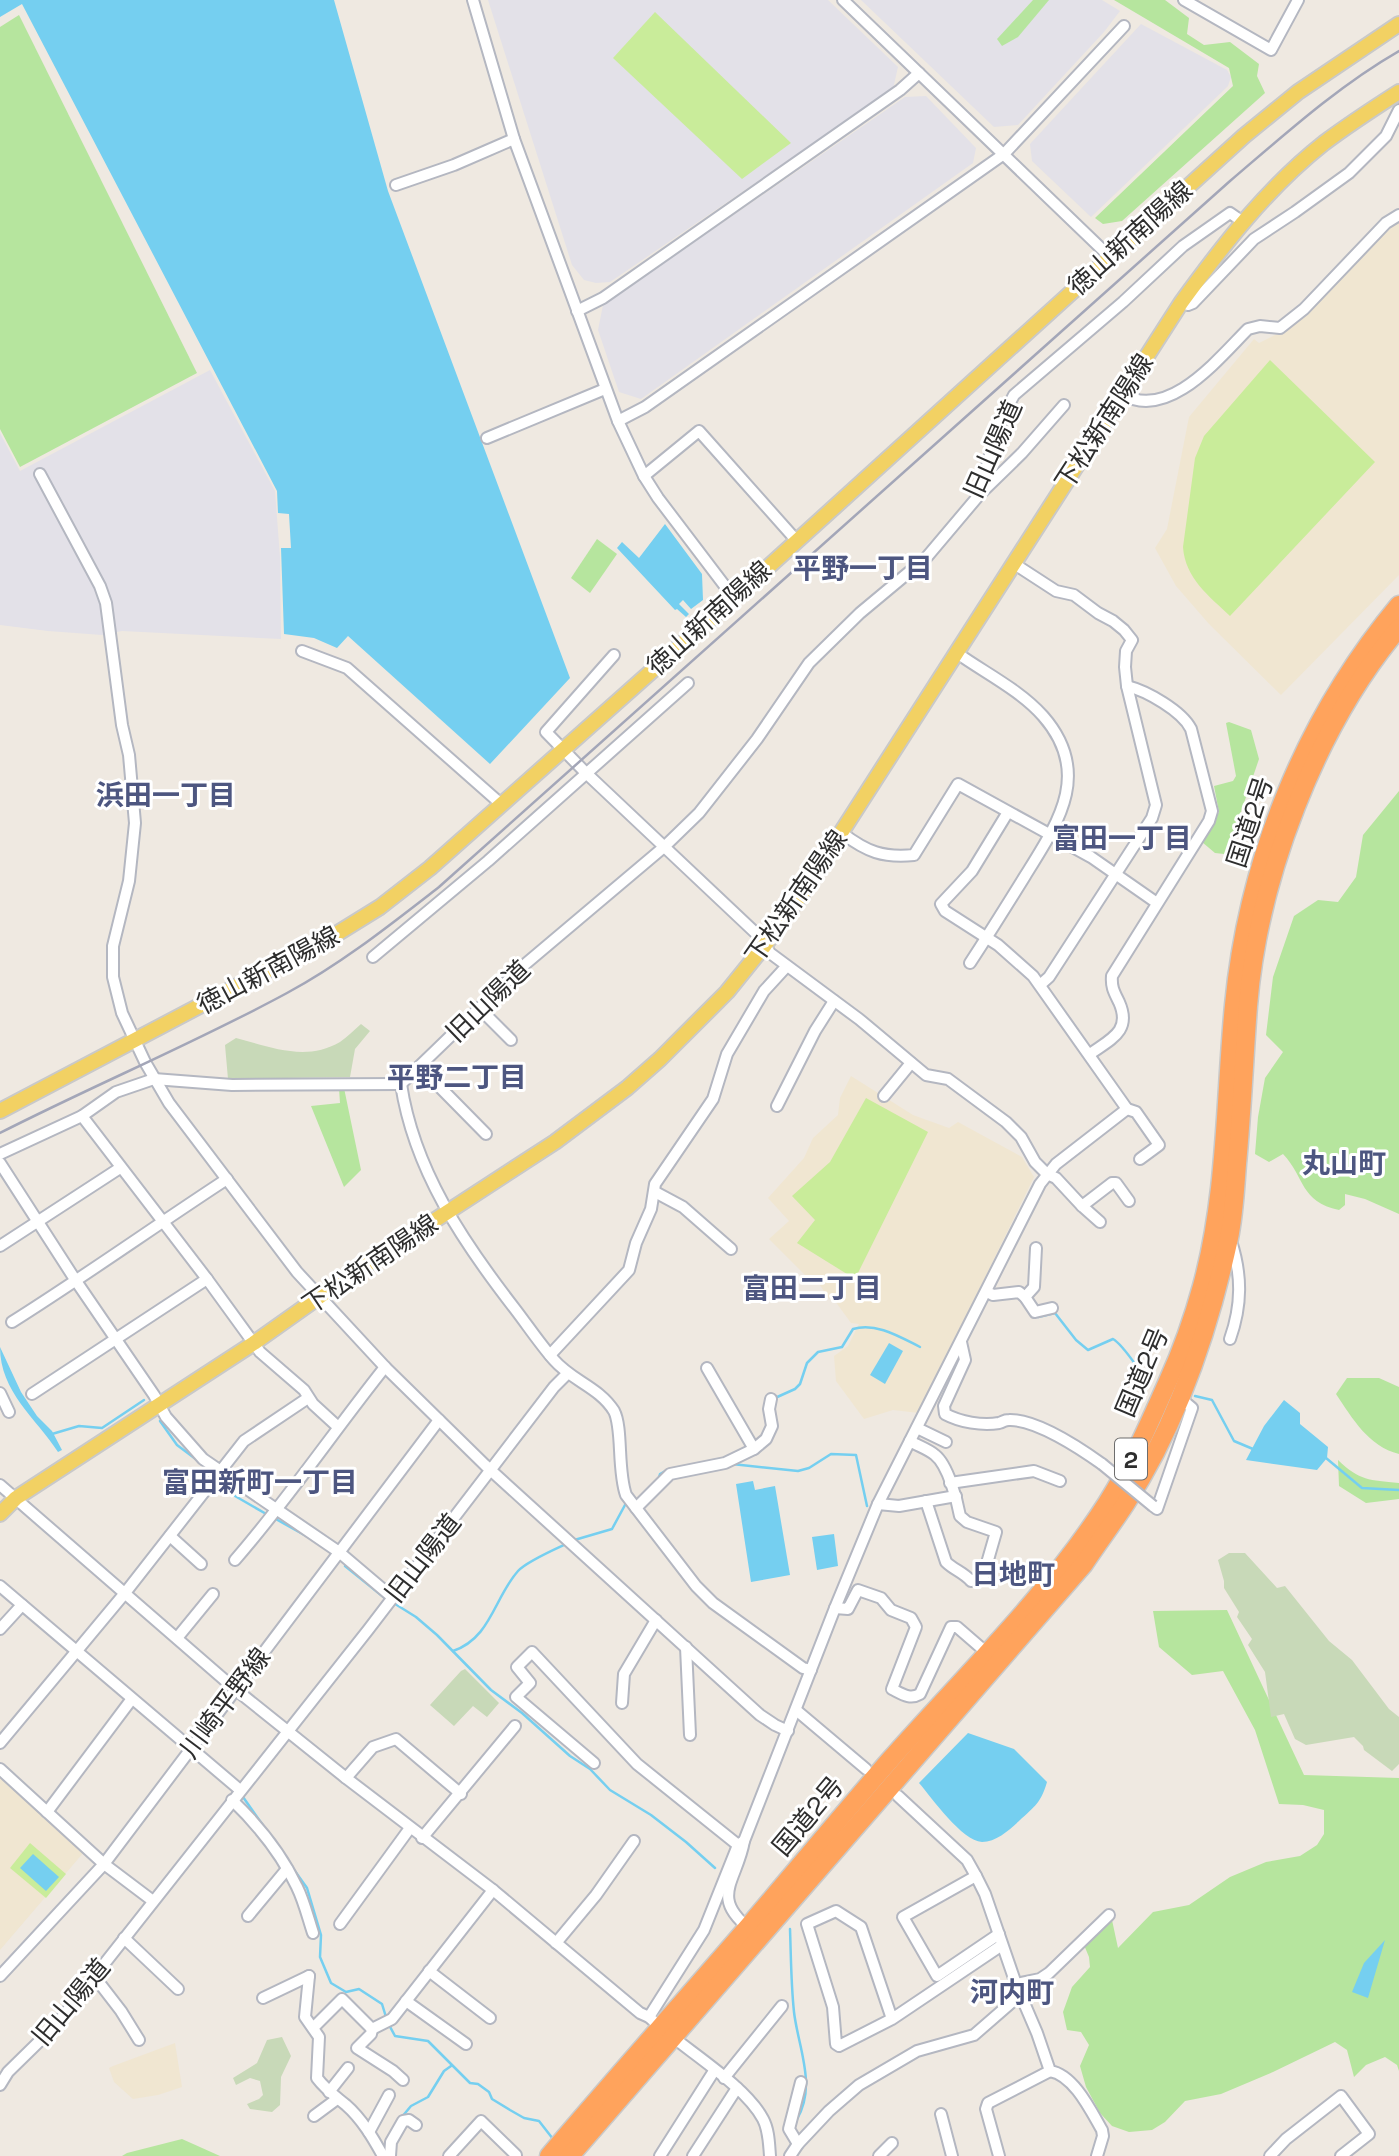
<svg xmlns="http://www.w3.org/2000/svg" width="1399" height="2156" viewBox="0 0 1399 2156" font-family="'Space Grotesk','Noto Sans JP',sans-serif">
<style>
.industrial{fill:#e3e1e8}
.education{fill:#f0e6d1}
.green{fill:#b6e59e}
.cemetery{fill:#c8d9b8}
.pitch{fill:#c9ec9a}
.water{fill:#75cff0}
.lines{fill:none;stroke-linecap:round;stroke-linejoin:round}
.stream{stroke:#75cff0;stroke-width:2.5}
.minor-casing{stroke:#b4b7c1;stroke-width:14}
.major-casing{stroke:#c9c9c9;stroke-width:18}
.highway-casing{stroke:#c9c9c9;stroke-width:21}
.minor{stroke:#fff;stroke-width:10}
.major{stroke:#f2d163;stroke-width:14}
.highway{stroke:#ffa35c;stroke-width:18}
.rail{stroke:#a3a6b8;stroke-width:2.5}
.minor-bridge-casing{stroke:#b4b7c1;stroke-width:14;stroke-linecap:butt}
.minor-bridge{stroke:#fff;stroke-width:10}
.labels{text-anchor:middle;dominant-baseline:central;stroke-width:6;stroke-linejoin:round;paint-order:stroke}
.shield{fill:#fff;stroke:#6d6d6d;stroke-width:2}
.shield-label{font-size:24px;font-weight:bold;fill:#2e2e2e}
.street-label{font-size:26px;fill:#2e2e2e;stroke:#fff}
.neighbourhood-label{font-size:28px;font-weight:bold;fill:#4d5680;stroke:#fff}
</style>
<rect width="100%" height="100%" fill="#efe9e1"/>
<!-- industrial -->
<g class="industrial">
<path d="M 488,0 L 828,0 L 898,67 L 893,89 L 610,282 L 596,283 L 584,280 L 572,265 Z"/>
<path d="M 861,0 L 1102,0 L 1120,11 L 1104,32 L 1018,125 L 994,127 Z"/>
<path d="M 1141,24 L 1227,70 L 1231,77 L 1228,86 L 1091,217 L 1032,161 L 1030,144 Z"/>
<path d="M 926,96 L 976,148 L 973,163 L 641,399 L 619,392 L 598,330 L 603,305 L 905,97 Z"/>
<path d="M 210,370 L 275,491 L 280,557 L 281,639 L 122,631 L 102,635 L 48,631 L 0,625 L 0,433 L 20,471 Z"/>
</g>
<!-- education -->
<g class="education">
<path d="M 1399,220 L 1399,575 L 1281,695 L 1209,624 L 1176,586 L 1155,548 L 1167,529 L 1189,417 L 1254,339 L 1259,343 L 1289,328 Z"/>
<path d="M 851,1076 L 913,1115 L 949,1128 L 958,1122 L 1022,1157 L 1034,1177 L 919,1413 L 893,1410 L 864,1419 L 836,1381 L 834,1356 L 848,1346 L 859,1324 L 851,1323 L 835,1301 L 828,1298 L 820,1285 L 807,1277 L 769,1239 L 789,1221 L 768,1198 L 804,1158 L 813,1138 L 838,1115 L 840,1098 Z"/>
<path d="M 0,1778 L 84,1852 L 0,1950 Z"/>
<path d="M 175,2043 L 182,2087 L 158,2095 L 133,2099 L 114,2082 L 109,2068 L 113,2066 Z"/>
</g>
<!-- green -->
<g class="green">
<path d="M 1033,0 L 1049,0 L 1018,37 L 1002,46 L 997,39 Z"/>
<path d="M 1114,0 L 1165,0 L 1189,18 L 1187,34 L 1204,45 L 1230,42 L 1259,64 L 1257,76 L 1265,93 L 1122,221 L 1103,224 L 1095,218 L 1233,86 L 1229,68 Z"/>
<path d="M 19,15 L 197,373 L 20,467 L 0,429 L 0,27 Z"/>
<path d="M 597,539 L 617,554 L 590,593 L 571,578 Z"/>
<path d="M 1229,722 L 1251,730 L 1259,759 L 1228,850 L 1224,854 L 1215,853 L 1202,842 L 1219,812 L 1214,786 L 1233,781 L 1236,776 L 1226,723 Z"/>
<path d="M 1399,791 L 1399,1214 L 1365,1199 L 1345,1194 L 1345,1205 L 1339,1210 C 1300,1202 1305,1177 1283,1154 L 1269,1162 L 1255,1154 L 1258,1117 L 1265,1078 L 1283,1052 L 1266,1035 L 1273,977 L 1294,916 L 1318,900 L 1338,902 L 1356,877 L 1363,835 Z"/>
<path d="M 339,1088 L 344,1088 L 361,1170 L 344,1187 L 311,1106 L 340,1103 Z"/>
<path d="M 1347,1378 L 1379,1378 L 1399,1387 L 1399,1454 C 1368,1446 1353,1419 1336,1394 Z"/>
<path d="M 1338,1460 C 1360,1481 1369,1480 1399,1483 L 1399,1499 L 1366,1503 L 1339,1486 Z"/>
<path d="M 1227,1610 L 1304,1775 L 1399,1778 L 1399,2071 L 1397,2065 L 1385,2057 L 1366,2065 L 1354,2077 L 1347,2050 L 1335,2042 L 1273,2072 L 1221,2094 L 1185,2101 L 1165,2122 L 1152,2130 L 1129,2132 L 1112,2126 L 1100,2113 L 1086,2087 L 1080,2066 L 1089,2045 L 1081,2032 L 1067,2030 L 1063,2012 L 1072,1987 L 1090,1967 L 1089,1957 L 1084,1945 L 1112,1920 L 1118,1948 L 1153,1912 L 1189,1905 L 1230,1877 L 1266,1862 L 1300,1856 L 1317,1845 L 1324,1834 L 1324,1810 L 1303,1805 L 1279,1804 L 1255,1730 L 1223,1671 L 1192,1675 L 1159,1647 L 1153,1611 Z"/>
<path d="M 182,2139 L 220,2156 L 122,2156 L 127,2153 Z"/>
</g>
<!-- cemetery -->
<g class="cemetery">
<path d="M 361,1024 L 370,1031 L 355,1049 L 350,1077 L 228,1079 L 225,1045 L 236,1038 C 270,1047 306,1062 340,1042 C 347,1037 354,1030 361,1024 Z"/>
<path d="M 1229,1553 L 1245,1553 L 1277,1588 L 1285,1586 L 1329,1641 L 1352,1660 L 1389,1709 L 1399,1717 L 1399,1764 L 1392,1771 L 1364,1750 L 1363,1746 L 1354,1737 L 1306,1745 L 1295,1739 L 1284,1714 L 1271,1717 L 1265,1672 L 1248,1645 L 1252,1639 L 1237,1617 L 1239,1612 L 1224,1588 L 1224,1581 L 1218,1560 Z"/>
<path d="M 465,1669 L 499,1703 L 487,1717 L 473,1706 L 454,1726 L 430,1705 L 461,1671 Z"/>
<path d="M 282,2037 L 291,2056 L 281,2077 L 280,2105 L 272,2112 L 250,2109 L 247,2104 L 259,2099 L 263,2095 L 260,2081 L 250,2078 L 236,2085 L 233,2078 L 257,2063 L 267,2040 Z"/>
</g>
<!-- pitch -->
<g class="pitch">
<path d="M 655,12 L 791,143 L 742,179 L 613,58 Z"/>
<path d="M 1270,360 L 1375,462 L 1230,616 C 1209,596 1185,578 1183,547 L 1195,458 L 1204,436 Z"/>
<path d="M 866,1098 L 928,1132 L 855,1279 L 797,1243 L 815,1220 L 792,1196 L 830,1162 Z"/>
<path d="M 30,1843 L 66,1874 L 46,1898 L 10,1868 Z"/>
</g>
<!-- water -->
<g class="water">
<path d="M 0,0 L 334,0 L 388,191 L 570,678 L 490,764 L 348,636 L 337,648 L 314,638 L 284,634 L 281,548 L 291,548 L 289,514 L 278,513 L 277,491 L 22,4 L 0,17 Z"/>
<path d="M 665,524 L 702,574 L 703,600 L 691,609 L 683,600 L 679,604 L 689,614 L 686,617 L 677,609 L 675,610 L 617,548 L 622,542 L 639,558 Z"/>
<path d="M 889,1343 L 903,1351 L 885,1384 L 870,1375 Z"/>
<path d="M 0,1347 L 21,1392 L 37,1416 L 52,1431 L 62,1450 L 58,1452 C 36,1418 0,1392 0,1347 Z"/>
<path d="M 1284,1400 L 1300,1413 L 1300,1424 L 1328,1447 L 1327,1458 L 1317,1470 L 1246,1460 L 1264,1426 Z"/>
<path d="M 753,1481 L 755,1490 L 775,1486 L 790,1575 L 751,1582 L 736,1484 Z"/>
<path d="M 834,1534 L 838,1566 L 817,1570 L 812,1537 Z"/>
<path d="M 968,1733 L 1014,1749 L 1047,1782 C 1041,1803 1035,1806 1019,1821 C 1009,1830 996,1842 982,1842 C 962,1841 932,1798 919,1783 Z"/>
<path d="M 33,1854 L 59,1877 L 46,1891 L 20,1868 Z"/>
<path d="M 1385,1940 L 1368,1998 L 1352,1992 L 1364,1963 Z"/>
</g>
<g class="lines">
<!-- stream -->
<g class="stream">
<path d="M 994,1300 L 1003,1299"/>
<path d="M 1038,1317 L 1055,1313 L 1076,1340 L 1088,1350 L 1113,1339 C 1124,1345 1138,1370 1148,1381"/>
<path d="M 1195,1396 L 1212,1400 L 1234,1441 L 1253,1449"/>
<path d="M 775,1398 L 795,1389 L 800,1384 L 807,1363 L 818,1352 L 842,1347 L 853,1329 C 876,1322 900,1337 920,1347"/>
<path d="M 160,1421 L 177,1445 L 197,1460"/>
<path d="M 52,1434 L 79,1426 L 102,1428 L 144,1400"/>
<path d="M 1326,1458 L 1362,1488 L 1399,1490"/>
<path d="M 732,1464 L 798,1471 L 809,1468 L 831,1454 L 856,1455 L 867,1506"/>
<path d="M 218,1478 L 235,1496 L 268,1515"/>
<path d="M 658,1481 L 660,1474 L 669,1469"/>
<path d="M 274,1518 L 308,1537"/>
<path d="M 571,1541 L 612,1529 L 625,1505 L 629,1503"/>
<path d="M 345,1566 L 386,1599"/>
<path d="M 392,1602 L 416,1617 L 437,1635 L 491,1690 L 522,1713 L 570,1756 L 590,1769 L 610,1790 L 651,1815 L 686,1842 L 715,1868"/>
<path d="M 453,1651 C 491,1638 494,1598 518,1571 C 526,1562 553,1550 566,1544"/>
<path d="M 243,1797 L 262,1824"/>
<path d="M 292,1867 L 307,1888 L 321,1935 L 320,1957 L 331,1983 L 346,1992 L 359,1989 L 382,2004 L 386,2017"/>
<path d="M 790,1929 C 791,1957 791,1984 794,2012 C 798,2047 817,2085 797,2119"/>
<path d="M 388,2023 L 395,2036 L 428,2041 L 470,2083 L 478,2084 L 489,2092 L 492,2099 L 510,2110 L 524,2118 L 539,2121 L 553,2139"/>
<path d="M 401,2118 L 411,2106 L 428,2097 L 444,2071 L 451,2066"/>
</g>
<!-- minor casing -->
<g class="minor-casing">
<g id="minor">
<path d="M 473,0 L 514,139 L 618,421 L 644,476 L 658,498 L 734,598"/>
<path d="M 843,0 L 1109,256"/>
<path d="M 1184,0 L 1271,50 L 1298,0"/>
<path d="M 396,185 L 454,165 L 514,139"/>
<path d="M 1181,303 L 1188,305 L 1193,303 L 1254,239 L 1295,212 L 1349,173 L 1386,136 L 1399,110"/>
<path d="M 577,311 L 603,298 L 900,90 L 919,73"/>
<path d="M 1122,394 C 1168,422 1219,358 1248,329 L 1260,326 L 1280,328 L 1304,309 L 1386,223 L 1399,215"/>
<path d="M 618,421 L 645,407 L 1004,154 L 1124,26"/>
<path d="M 487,438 L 605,389"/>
<path d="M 40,474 L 100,586 L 106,603 L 122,725 L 129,755 L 135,823 L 129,881 L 113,946 L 113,977 L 122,1013 L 145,1062 L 169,1103 L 297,1272 L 385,1367 L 485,1465 L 760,1715 L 775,1725 L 788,1731"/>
<path d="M 644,476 L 699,431 L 796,540"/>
<path d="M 980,494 C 988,459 997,426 1014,395 L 1123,302 L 1183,246 L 1230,213 L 1243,222"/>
<path d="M 1013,563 L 1056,591 L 1074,595 L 1098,613 L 1113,621 L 1124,630 L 1132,640 L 1126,651 L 1125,667 L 1127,686 L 1156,805 L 1152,818 L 1049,977 L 1040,985"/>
<path d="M 302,651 L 347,668 L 501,804"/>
<path d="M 957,653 C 985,673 1020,690 1043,716 C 1093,773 1058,823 1025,876 C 1007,905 989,934 970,963"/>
<path d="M 614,655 L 546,732 L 586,773 L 761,938 L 770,953 L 859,1019 L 926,1075 L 948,1079 L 1006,1122 L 1021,1137 L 1035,1162 L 1047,1174 L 1056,1178 L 1082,1206"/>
<path d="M 842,833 C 867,852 883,858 914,855 L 958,784 L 1091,857 L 1157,903"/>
<path d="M 373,957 L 488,861 L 688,683"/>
<path d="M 480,1009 L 511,1040"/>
<path d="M 1090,1054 C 1111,1039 1132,1031 1119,1002 C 1114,992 1111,987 1112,976 L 1209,821 L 1212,811 L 1191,729 C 1182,711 1147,691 1127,686"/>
<path d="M 420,1067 L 486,1134"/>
<path d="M 401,1084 L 523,966 L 664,847 L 699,813 L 757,739 L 809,663 L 860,613 L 926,558 L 980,494 L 1022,453 L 1064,405"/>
<path d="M 401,1084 C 414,1170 463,1242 515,1309 C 528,1326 540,1344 554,1360 C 572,1381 599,1387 614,1411 C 623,1428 617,1470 626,1495 L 696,1586 L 713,1603 L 803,1668 L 811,1670"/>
<path d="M 884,1096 L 911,1063"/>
<path d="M 777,1106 L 815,1031 L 834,1001"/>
<path d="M 1127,1109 L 1136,1112 L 1159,1145 L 1140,1159"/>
<path d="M 82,1116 L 207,1279 L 260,1352 L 304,1390 L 313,1404 L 337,1426"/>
<path d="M 0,1154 L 82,1116 L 116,1092 L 154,1079 L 232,1085 L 401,1084"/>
<path d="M 0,1163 L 76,1281 L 154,1395 L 166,1417 L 203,1459 L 339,1552 L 392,1597"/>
<path d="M 655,1192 L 683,1207 L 731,1249"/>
<path d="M 1100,1222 L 1082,1206 L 1112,1183 L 1116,1183 L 1129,1201"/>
<path d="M 0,1246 L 120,1168"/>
<path d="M 987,1292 L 993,1295 L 1019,1292 L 1025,1297 L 1035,1312 L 1052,1308"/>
<path d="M 1025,1297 L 1034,1287 L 1036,1248"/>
<path d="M 12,1322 C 85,1276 155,1226 227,1179"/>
<path d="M 1230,1339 C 1242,1305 1242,1275 1231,1241"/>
<path d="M 961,1342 L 965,1360 L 944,1406 L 945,1414 C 960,1422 982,1426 999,1423 C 1004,1422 1003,1420 1009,1420 C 1036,1419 1081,1449 1102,1464"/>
<path d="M 550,1355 L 629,1270 L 636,1243 L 651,1209 L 655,1184 L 713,1099 L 727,1054 L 764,991 L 786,967"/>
<path d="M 707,1368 L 754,1449"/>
<path d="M 0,1393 L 9,1412"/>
<path d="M 32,1394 L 207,1279"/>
<path d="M 917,1428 L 946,1442"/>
<path d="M 910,1441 C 918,1446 928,1449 935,1455 C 948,1465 957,1500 960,1516 L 967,1522 L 996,1532 L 983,1577 L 971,1581 C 963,1572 954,1570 946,1562 L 926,1501"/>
<path d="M 950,1483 L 1034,1471 L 1060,1481"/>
<path d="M 0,1485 L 235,1689 L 346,1778 L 493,1890 L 640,2013 L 649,2017 C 680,2047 744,2083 763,2119 C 769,2130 769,2144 770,2156"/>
<path d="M 878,1504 L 899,1506 L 956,1496"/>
<path d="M 1153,1506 L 1157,1509 L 1192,1408 L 1180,1398"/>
<path d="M 636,1508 L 670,1474 L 725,1463 L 754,1449 L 766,1439 L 772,1426 L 769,1409 L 771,1399"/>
<path d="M 170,1536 L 201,1564"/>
<path d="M 235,1560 C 289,1498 334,1431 385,1367"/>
<path d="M 0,1586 L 240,1790"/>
<path d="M 835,1608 L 848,1609 L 858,1590 L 881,1598 L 891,1610 L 911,1618 L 916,1627 L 892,1689 C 902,1694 910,1700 920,1694 L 951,1627 L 957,1627 L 987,1653"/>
<path d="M 0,1629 L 22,1605"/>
<path d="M 177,1638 L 213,1594"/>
<path d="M 686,1647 L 690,1735"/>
<path d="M 622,1703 L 624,1674 L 656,1620"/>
<path d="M 796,1710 L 866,1769"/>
<path d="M 0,1743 L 125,1593 L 244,1441 L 308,1398"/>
<path d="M 594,1763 L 516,1697 L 530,1683 L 517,1667 L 532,1652 L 637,1764 L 738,1845 L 744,1841"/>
<path d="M 0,1769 L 104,1864 L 153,1901"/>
<path d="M 346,1778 L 373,1747 L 396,1739 L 461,1794"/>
<path d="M 898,1796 L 967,1860 L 976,1876 L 985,1894 L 1016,1984 L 1037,2033 L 1050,2071 C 1074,2075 1091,2111 1102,2130 L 1103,2136 L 1097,2156"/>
<path d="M 232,1800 C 257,1824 282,1855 297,1887 C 304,1901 308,1918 313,1933"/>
<path d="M 47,1812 L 131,1700"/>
<path d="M 422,1838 L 515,1726"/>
<path d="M 976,1876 L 903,1917 L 937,1976 L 999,1934"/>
<path d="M 248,1916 L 287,1869"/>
<path d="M 340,1924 L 410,1828"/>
<path d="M 750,1929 C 709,1897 737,1881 744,1841 L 835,1608 L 878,1504 L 1040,1184 L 1056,1164 L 1127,1109 L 1033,976 L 998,945 L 945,911 L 941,904 L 972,871 L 1008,812"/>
<path d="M 124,1938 L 178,1989"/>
<path d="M 556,1943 L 596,1895 L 634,1841"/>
<path d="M 429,1971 L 490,2018"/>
<path d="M 0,1976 L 104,1864 L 439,1420"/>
<path d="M 94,1976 L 121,2011 L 139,2040"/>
<path d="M 309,1976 L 305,2017 L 319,2037 L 317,2078 C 326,2090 335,2096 346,2105 C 362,2119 373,2138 383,2156"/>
<path d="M 1016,1984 L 1040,1979 L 1049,1973 L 1109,1915"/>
<path d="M 263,1998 L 309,1976"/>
<path d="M 406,2001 L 466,2044"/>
<path d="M 649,2017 L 704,1930 L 738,1845"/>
<path d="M 892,2019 L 861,1927 L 836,1911 L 807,1924 L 833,2007 L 836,2044 L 839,2046 L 892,2019 L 1002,1945"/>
<path d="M 314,2027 L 342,1999 L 372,2029 L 392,2019 L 493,1890"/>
<path d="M 372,2029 L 371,2034 L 357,2048 L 393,2071 L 403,2080"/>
<path d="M 724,2078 L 782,2006"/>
<path d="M 0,2085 L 8,2072 L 56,2025 L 368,1630 L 554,1387 L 567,1374"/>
<path d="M 329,2092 L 348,2068"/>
<path d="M 941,2114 L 952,2156"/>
<path d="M 314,2116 L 337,2099"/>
<path d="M 369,2132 L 389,2095"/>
<path d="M 798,2144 L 789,2129 L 801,2082"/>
<path d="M 390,2156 L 391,2142 L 403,2121 L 409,2120 L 416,2125"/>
<path d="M 449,2156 L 481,2121 L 516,2155"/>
<path d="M 660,2156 L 714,2071"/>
<path d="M 693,2156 L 737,2088"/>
<path d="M 790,2156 L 798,2144 L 829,2111 L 859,2085 L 917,2051 L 974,2035 L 1020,1995"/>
<path d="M 879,2156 L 892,2143"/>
<path d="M 999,2156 L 986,2109 L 988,2103 L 1050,2071"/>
<path d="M 1270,2156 L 1286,2139 L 1341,2096 L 1369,2134 L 1341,2156"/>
</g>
</g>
<!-- major casing -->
<g class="major-casing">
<g id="major">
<path d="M 0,1111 L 338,933 L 380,907 L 430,868 L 734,598 L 1244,136 L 1298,92 L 1399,24"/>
<path d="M 0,1514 L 16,1498 L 254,1343 L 340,1282 L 555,1142 L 627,1088 L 660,1059 L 727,992 L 765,945 L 803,892 L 1181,303 C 1223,245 1267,188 1324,143 C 1348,125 1374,108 1399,92"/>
</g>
</g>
<!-- highway casing -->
<g class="highway-casing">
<g id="highway">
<path d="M 549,2156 C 616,2077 685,2000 753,1921 C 798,1868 843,1814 889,1761 C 963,1677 1046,1598 1107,1503 C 1131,1465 1150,1422 1168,1381 C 1182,1350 1193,1319 1202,1286 C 1227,1195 1225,1098 1234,1005 C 1248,859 1305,718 1399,605"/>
<path d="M 570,2156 L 1084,1564 C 1098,1543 1113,1523 1126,1503 C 1178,1423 1209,1330 1229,1238 C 1234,1214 1235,1189 1237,1164 C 1242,1112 1244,1059 1248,1006 C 1258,879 1316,726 1399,628"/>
</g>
</g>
<!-- minor -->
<use href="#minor" class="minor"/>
<!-- major -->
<use href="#major" class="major"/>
<!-- highway -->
<use href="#highway" class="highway"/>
<!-- rail -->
<path class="rail" d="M 0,1133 C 94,1085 193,1044 287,993 C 341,964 390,925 439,887 L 1230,181 C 1284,135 1338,86 1399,51"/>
<!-- minor-bridge casing -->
<g class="minor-bridge-casing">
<path id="minor-bridge" d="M 1102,1464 L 1153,1506"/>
</g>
<!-- minor-bridge -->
<use href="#minor-bridge" class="minor-bridge"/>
</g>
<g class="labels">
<!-- shield labels -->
<rect class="shield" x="1115" y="1438.5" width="32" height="41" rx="5"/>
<g class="shield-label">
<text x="1131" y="1459">2</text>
</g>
<!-- street labels -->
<g class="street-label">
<text transform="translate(1130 238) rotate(-42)">徳山新南陽線</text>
<text transform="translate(1104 422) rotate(-57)">下松新南陽線</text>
<text transform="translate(993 449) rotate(-66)">旧山陽道</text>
<text transform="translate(709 618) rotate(-42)">徳山新南陽線</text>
<text transform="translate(1250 822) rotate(-72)">国道2号</text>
<text transform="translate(796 897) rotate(-55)">下松新南陽線</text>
<text transform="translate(268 970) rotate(-28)">徳山新南陽線</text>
<text transform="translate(488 1001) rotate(-44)">旧山陽道</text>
<text transform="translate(370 1264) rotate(-34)">下松新南陽線</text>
<text transform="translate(1142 1372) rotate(-67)">国道2号</text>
<text transform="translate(423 1558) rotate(-52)">旧山陽道</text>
<text transform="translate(225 1703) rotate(-53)">川崎平野線</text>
<text transform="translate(808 1816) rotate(-50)">国道2号</text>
<text transform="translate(71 2002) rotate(-50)">旧山陽道</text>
</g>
<!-- neighbourhood labels -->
<g class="neighbourhood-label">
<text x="863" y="568">平野一丁目</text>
<text x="166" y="795">浜田一丁目</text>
<text x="1122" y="838">富田一丁目</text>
<text x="457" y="1077">平野二丁目</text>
<text x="1344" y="1163">丸山町</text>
<text x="812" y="1288">富田二丁目</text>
<text x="260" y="1482">富田新町一丁目</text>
<text x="1013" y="1574">日地町</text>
<text x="1012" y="1992">河内町</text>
</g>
</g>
</svg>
